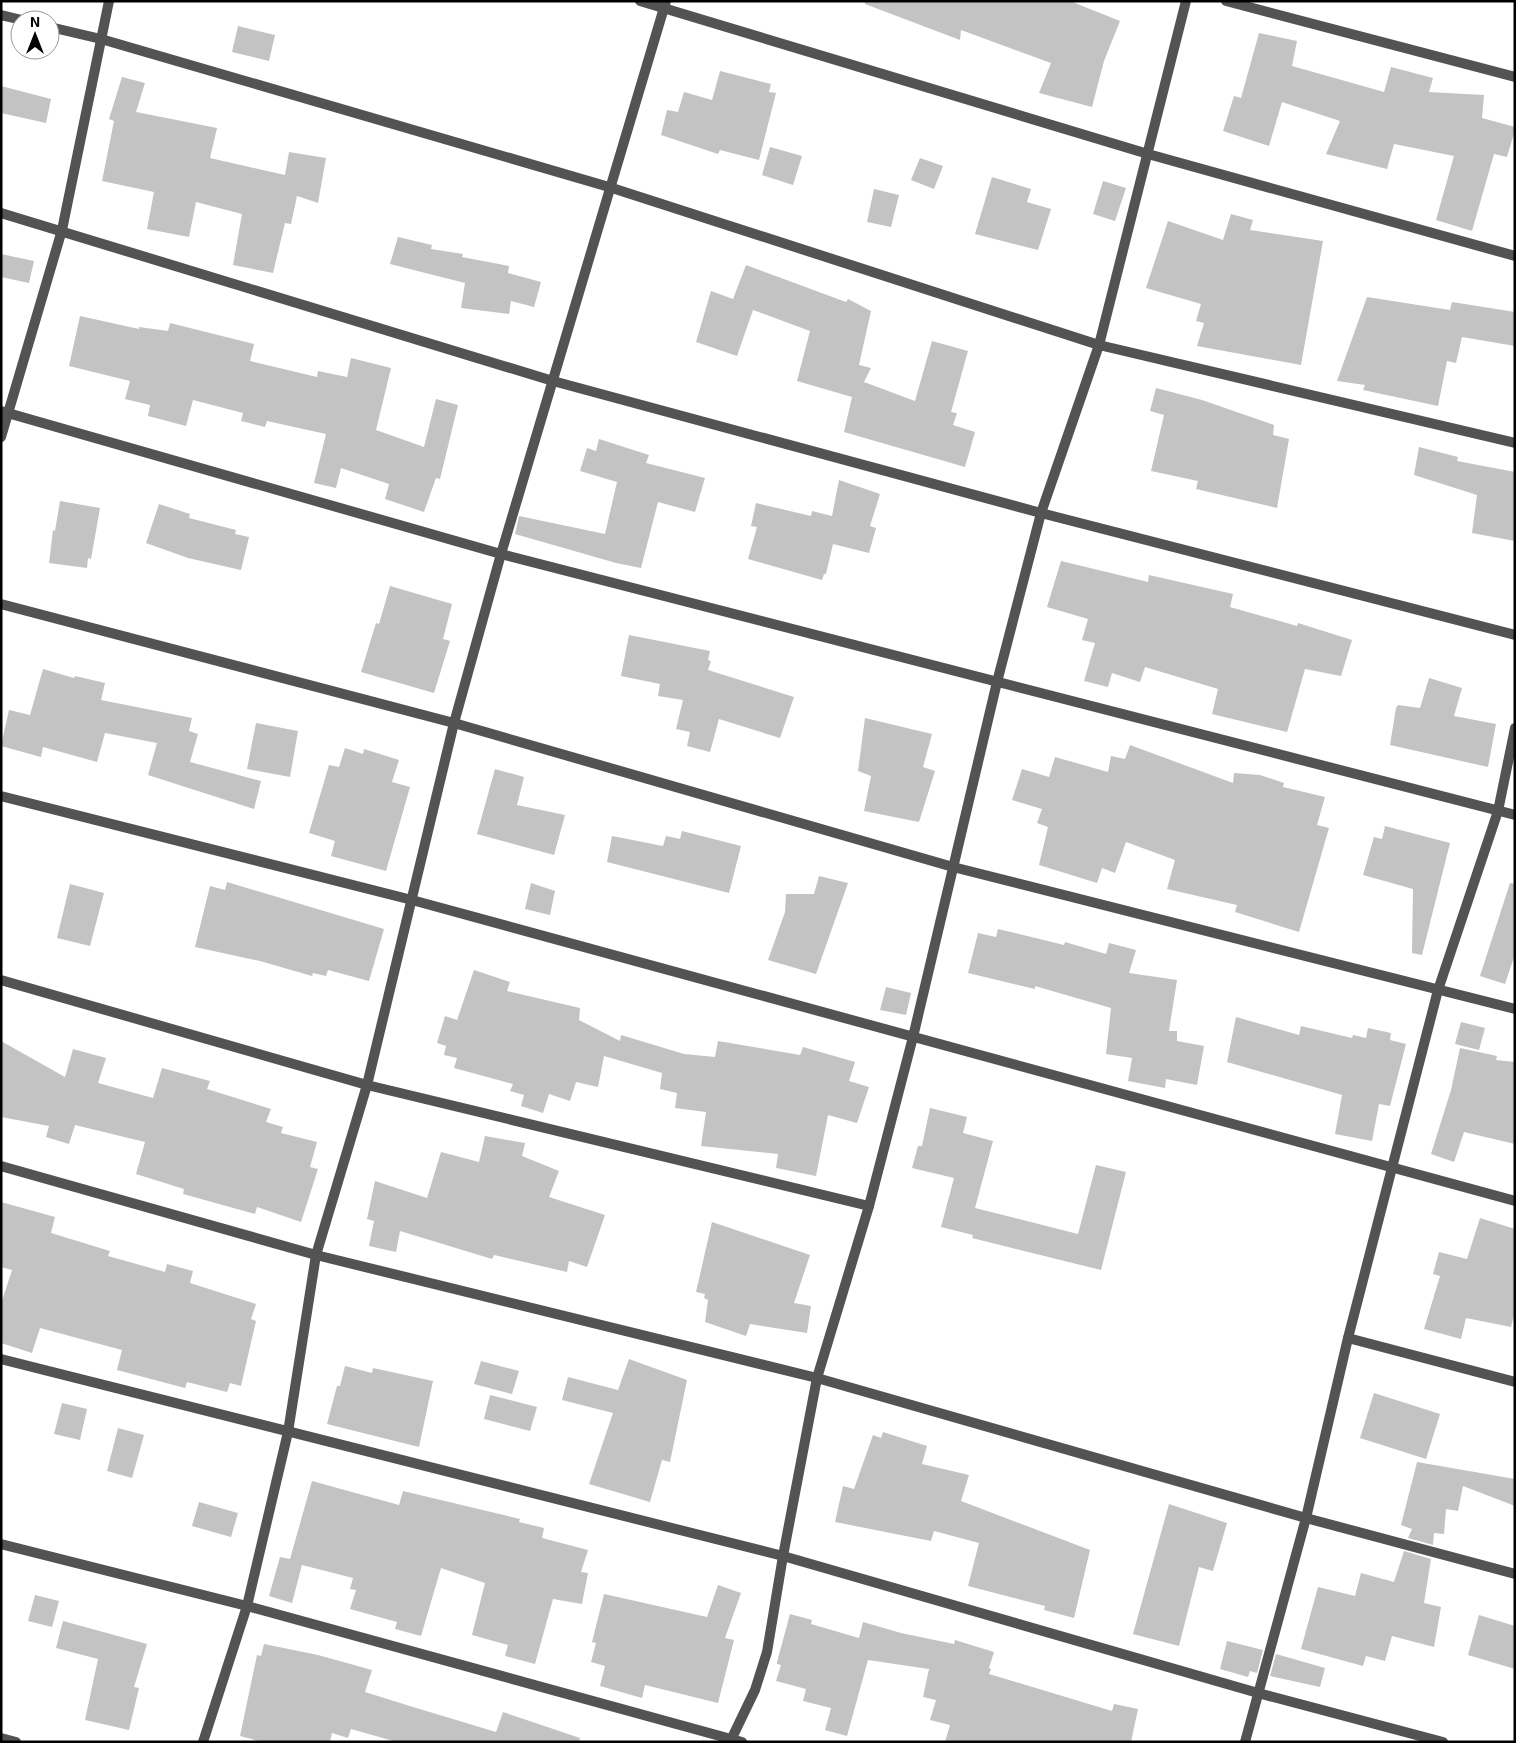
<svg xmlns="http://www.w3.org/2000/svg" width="1516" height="1743" viewBox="0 0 1516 1743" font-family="'Exo 2',sans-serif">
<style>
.building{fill:#c3c3c3}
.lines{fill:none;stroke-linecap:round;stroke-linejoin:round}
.minor{stroke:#535353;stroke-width:10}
</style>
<rect width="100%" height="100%" fill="#fff"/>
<!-- building -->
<g class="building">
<path d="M 865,1 L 1070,1 L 1120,21 L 1104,61 L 1092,107 L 1039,93 L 1051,63 L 961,30 L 960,40 L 865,4 Z"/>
<path d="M 238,26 L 275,35 L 269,61 L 232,52 Z"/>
<path d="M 1259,33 L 1297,41 L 1292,66 L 1384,92 L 1391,67 L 1433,78 L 1429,92 L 1484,95 L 1482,118 L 1515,127 L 1515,130 L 1507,157 L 1494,154 L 1472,231 L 1436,220 L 1454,156 L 1394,144 L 1387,169 L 1326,154 L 1340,121 L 1282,102 L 1269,146 L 1223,131 L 1234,96 L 1241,98 Z"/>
<path d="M 720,71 L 771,84 L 769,92 L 776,93 L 759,160 L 720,150 L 718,154 L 661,135 L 667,110 L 678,112 L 684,92 L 712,100 Z"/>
<path d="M 122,77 L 145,83 L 136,112 L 217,128 L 210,158 L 285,175 L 289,152 L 326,158 L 318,203 L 297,196 L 291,224 L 285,223 L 273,273 L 233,265 L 242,214 L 196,202 L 189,237 L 147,229 L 154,192 L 102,181 L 114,121 L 109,119 Z"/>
<path d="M 1,86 L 51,99 L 46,123 L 1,113 Z"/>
<path d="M 770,147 L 802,156 L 793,185 L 762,175 Z"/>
<path d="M 920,158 L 943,166 L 934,189 L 911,180 Z"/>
<path d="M 992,177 L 1031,189 L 1027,202 L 1051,209 L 1038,250 L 975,234 Z"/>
<path d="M 1103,181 L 1126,188 L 1115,221 L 1093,214 Z"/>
<path d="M 874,189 L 899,195 L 891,227 L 867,222 Z"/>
<path d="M 1231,214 L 1253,220 L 1250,230 L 1323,241 L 1301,365 L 1197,346 L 1204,323 L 1196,321 L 1201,304 L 1146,288 L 1168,221 L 1223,240 Z"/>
<path d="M 398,237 L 432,245 L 431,249 L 463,254 L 462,257 L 509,266 L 508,273 L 541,282 L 534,307 L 511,301 L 509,314 L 461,308 L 465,283 L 390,264 Z"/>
<path d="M 1,254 L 34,261 L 29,283 L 1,277 Z"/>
<path d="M 746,265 L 846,302 L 848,299 L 871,311 L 859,365 L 871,368 L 864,382 L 915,401 L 932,341 L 968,351 L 951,412 L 957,413 L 953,425 L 975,432 L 965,467 L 844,432 L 852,397 L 797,381 L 810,331 L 753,310 L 737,356 L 696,342 L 711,291 L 733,299 Z"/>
<path d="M 1367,297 L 1450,310 L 1452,302 L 1515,312 L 1515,346 L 1462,337 L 1456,363 L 1447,361 L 1438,406 L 1363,390 L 1365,385 L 1337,381 Z"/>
<path d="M 80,316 L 139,329 L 139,327 L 168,331 L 170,323 L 254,344 L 250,361 L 317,377 L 318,371 L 347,377 L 351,358 L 391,368 L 376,430 L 424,447 L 436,399 L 458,405 L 440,479 L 436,478 L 424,512 L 385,499 L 389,484 L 341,468 L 336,488 L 314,483 L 326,434 L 267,421 L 265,427 L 241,421 L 243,413 L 193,400 L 186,426 L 148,416 L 150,405 L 125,399 L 130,381 L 69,366 Z"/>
<path d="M 1156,388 L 1202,400 L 1274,425 L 1273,435 L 1289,439 L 1277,508 L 1196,489 L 1198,481 L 1151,471 L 1164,415 L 1150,411 Z"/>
<path d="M 599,439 L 649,455 L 646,463 L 705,478 L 695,512 L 658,502 L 641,568 L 616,563 L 515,534 L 519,516 L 605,534 L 617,482 L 580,471 L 587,448 L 596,451 Z"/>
<path d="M 1419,447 L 1458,457 L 1457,461 L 1515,472 L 1515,541 L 1472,533 L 1477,495 L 1414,475 Z"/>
<path d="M 839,480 L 880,494 L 870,526 L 876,528 L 869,553 L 833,544 L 826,574 L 824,574 L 822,580 L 748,559 L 757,527 L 751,526 L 756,503 L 811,516 L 812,511 L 832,516 Z"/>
<path d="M 60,501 L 100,508 L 91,559 L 88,558 L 87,568 L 49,563 L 53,530 L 55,531 Z"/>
<path d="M 159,504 L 190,514 L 189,518 L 236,530 L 235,534 L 249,537 L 241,570 L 188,558 L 146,543 Z"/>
<path d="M 1061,561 L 1148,582 L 1149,575 L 1233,594 L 1230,607 L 1297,626 L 1298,623 L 1352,640 L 1341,676 L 1305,669 L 1287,732 L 1212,714 L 1218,689 L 1145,667 L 1140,682 L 1112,673 L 1108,687 L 1084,681 L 1095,643 L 1082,640 L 1088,619 L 1047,607 Z"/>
<path d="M 390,586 L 452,604 L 443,639 L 450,641 L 434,693 L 361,672 L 376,623 L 379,624 Z"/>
<path d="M 629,635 L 710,651 L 708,660 L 711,661 L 708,670 L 794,697 L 780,738 L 719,719 L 710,752 L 687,746 L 690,732 L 676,729 L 683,700 L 658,696 L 660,684 L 621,676 Z"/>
<path d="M 43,669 L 74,678 L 75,676 L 105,683 L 101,700 L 192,718 L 189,731 L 198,734 L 190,762 L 261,781 L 254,809 L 148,775 L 157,743 L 105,733 L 97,762 L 43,747 L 41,757 L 1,746 L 9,710 L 30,715 Z"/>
<path d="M 1429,678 L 1462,688 L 1454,716 L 1496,724 L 1488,767 L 1390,745 L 1396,708 L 1398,705 L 1420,708 Z"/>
<path d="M 865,718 L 932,734 L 923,767 L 935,771 L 919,822 L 864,811 L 871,776 L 858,771 Z"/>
<path d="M 256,723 L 298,731 L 290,777 L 247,769 Z"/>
<path d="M 1130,745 L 1233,783 L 1234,773 L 1260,775 L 1284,783 L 1283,787 L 1325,797 L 1317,825 L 1329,828 L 1299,932 L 1235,912 L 1237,905 L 1167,889 L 1175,860 L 1126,842 L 1115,873 L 1102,868 L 1097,883 L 1039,865 L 1048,827 L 1037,823 L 1042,809 L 1012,800 L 1022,769 L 1049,777 L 1055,757 L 1108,772 L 1111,756 L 1125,759 Z"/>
<path d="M 345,748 L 363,754 L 364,749 L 399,760 L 392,782 L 410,787 L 386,871 L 331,856 L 335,841 L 309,833 L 329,765 L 339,767 Z"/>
<path d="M 495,769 L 524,777 L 517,805 L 565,815 L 554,855 L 477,834 Z"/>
<path d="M 1385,826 L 1450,843 L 1422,955 L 1412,953 L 1413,889 L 1363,875 L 1374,837 L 1382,839 Z"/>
<path d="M 682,831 L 741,846 L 729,893 L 607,862 L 612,836 L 663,846 L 666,836 L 680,839 Z"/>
<path d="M 819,876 L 848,883 L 816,974 L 768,960 L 785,912 L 786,894 L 814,894 Z"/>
<path d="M 227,882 L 384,929 L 369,981 L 328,970 L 326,976 L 313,973 L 312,976 L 260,961 L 195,947 L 210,886 L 225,890 Z"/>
<path d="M 531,883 L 555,891 L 550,915 L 525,909 Z"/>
<path d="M 1510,883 L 1515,884 L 1515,954 L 1505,984 L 1480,976 Z"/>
<path d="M 70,884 L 104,893 L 90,946 L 57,938 Z"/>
<path d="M 998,929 L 1064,945 L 1065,942 L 1106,954 L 1109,943 L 1136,950 L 1129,973 L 1177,980 L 1169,1031 L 1177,1031 L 1177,1041 L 1204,1046 L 1197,1085 L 1166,1079 L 1165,1088 L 1128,1081 L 1132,1058 L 1106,1054 L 1111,1008 L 1035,986 L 1035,989 L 968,973 L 978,933 L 996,937 Z"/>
<path d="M 474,970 L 510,982 L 507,991 L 580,1008 L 579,1020 L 620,1041 L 621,1035 L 684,1054 L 715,1057 L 718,1041 L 800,1055 L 803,1047 L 855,1062 L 849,1081 L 869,1087 L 857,1123 L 828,1115 L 816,1176 L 776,1168 L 778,1154 L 701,1146 L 706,1112 L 675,1108 L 677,1093 L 660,1089 L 662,1073 L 604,1056 L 598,1087 L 576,1082 L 570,1101 L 549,1094 L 543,1113 L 521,1106 L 524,1095 L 510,1091 L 513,1084 L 454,1068 L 457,1058 L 444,1055 L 446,1046 L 437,1043 L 445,1016 L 457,1020 Z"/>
<path d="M 886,987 L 911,993 L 906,1015 L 880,1010 Z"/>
<path d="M 1236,1017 L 1299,1035 L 1301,1026 L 1352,1038 L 1353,1035 L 1366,1038 L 1368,1028 L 1391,1033 L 1390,1040 L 1406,1044 L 1390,1106 L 1379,1104 L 1372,1141 L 1335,1134 L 1342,1095 L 1227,1062 Z"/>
<path d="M 1461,1022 L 1485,1028 L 1479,1050 L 1455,1044 Z"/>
<path d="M 1,1041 L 65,1077 L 73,1049 L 106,1058 L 98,1083 L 153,1098 L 162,1068 L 210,1081 L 207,1089 L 271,1109 L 266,1122 L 283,1127 L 281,1133 L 317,1142 L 310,1167 L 318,1169 L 301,1222 L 257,1207 L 255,1214 L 183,1194 L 184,1189 L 136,1174 L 145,1142 L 75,1125 L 69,1144 L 46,1137 L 49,1126 L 1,1117 Z"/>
<path d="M 1460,1048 L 1497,1056 L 1496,1060 L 1515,1062 L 1515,1144 L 1464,1132 L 1454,1162 L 1431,1154 L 1451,1090 Z"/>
<path d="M 930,1108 L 967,1117 L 963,1133 L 993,1141 L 975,1208 L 1078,1234 L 1096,1165 L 1126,1172 L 1101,1270 L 972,1238 L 973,1235 L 941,1227 L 954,1178 L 912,1168 L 918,1146 L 922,1146 Z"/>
<path d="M 485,1136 L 525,1143 L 522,1156 L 559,1171 L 549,1197 L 605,1215 L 587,1267 L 569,1261 L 567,1272 L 494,1255 L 492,1259 L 400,1231 L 396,1252 L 369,1246 L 374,1221 L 367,1219 L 375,1181 L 427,1198 L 441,1152 L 479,1162 Z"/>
<path d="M 1,1202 L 55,1217 L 51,1233 L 110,1251 L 108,1256 L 165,1272 L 167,1264 L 193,1271 L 190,1283 L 256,1304 L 251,1319 L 256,1321 L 241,1386 L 230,1383 L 227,1392 L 187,1382 L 185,1388 L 117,1370 L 122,1350 L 40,1328 L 32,1353 L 1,1343 L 1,1304 L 12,1270 L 1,1267 Z"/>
<path d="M 1480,1218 L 1515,1229 L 1515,1311 L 1511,1327 L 1466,1318 L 1461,1339 L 1424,1329 L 1440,1276 L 1433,1274 L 1439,1252 L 1467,1259 Z"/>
<path d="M 712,1222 L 810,1255 L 794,1303 L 811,1306 L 807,1333 L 750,1324 L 746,1336 L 705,1322 L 708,1300 L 704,1298 L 705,1294 L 696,1292 Z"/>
<path d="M 629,1359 L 687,1380 L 670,1462 L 662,1460 L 650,1502 L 589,1484 L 613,1413 L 562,1400 L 568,1377 L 618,1390 Z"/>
<path d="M 481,1361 L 519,1371 L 512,1394 L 474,1384 Z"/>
<path d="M 345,1366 L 372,1373 L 373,1368 L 433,1381 L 419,1447 L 327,1424 L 337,1386 L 340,1386 Z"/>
<path d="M 1374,1393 L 1440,1414 L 1426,1459 L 1360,1438 Z"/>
<path d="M 490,1395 L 537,1407 L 530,1431 L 484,1419 Z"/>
<path d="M 62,1403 L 87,1409 L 80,1440 L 54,1434 Z"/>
<path d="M 118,1428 L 144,1435 L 132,1478 L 107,1471 Z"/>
<path d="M 883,1432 L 927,1446 L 922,1464 L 969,1475 L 961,1501 L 1090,1550 L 1074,1618 L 1044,1610 L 1045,1606 L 968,1586 L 979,1543 L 934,1531 L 931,1541 L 835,1522 L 843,1486 L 854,1489 L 873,1435 L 881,1438 Z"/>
<path d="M 1417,1462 L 1515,1479 L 1515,1506 L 1463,1486 L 1458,1511 L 1446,1509 L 1444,1534 L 1434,1533 L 1433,1545 L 1408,1538 L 1412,1529 L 1401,1525 Z"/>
<path d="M 312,1481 L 399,1505 L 403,1491 L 520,1519 L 519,1522 L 544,1528 L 542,1538 L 588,1550 L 581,1572 L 588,1573 L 582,1604 L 553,1599 L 535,1664 L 505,1656 L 508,1645 L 472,1635 L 485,1583 L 441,1568 L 421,1636 L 395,1629 L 397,1622 L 350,1609 L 356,1590 L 350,1589 L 353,1578 L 302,1565 L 292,1603 L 269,1596 L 280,1557 L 290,1559 Z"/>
<path d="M 199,1502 L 238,1513 L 231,1537 L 192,1526 Z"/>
<path d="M 1169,1504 L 1227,1523 L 1213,1571 L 1199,1567 L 1179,1646 L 1133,1634 Z"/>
<path d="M 1404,1551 L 1431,1559 L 1424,1603 L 1441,1607 L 1434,1647 L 1392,1636 L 1385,1661 L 1366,1656 L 1363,1666 L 1301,1649 L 1318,1587 L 1355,1596 L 1361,1573 L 1394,1582 Z"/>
<path d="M 718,1585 L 741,1593 L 725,1638 L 734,1640 L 718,1703 L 645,1685 L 642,1698 L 600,1686 L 605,1666 L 591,1662 L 596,1643 L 592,1642 L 604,1594 L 707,1617 Z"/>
<path d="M 35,1595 L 59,1601 L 52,1627 L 28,1621 Z"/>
<path d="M 790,1614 L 812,1620 L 811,1624 L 859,1638 L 863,1622 L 901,1633 L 954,1644 L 955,1640 L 994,1652 L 989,1668 L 991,1669 L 989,1674 L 1112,1711 L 1114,1704 L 1138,1709 L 1131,1742 L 945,1742 L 950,1725 L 930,1720 L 936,1700 L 923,1697 L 929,1669 L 868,1660 L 847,1736 L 825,1730 L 831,1708 L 803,1701 L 806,1689 L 776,1681 L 781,1665 L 777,1664 L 777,1662 Z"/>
<path d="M 1479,1615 L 1515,1626 L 1515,1669 L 1468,1655 Z"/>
<path d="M 63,1621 L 147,1644 L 134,1687 L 139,1688 L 129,1730 L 85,1720 L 98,1659 L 56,1648 Z"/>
<path d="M 1227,1641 L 1263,1650 L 1257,1673 L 1250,1671 L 1248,1677 L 1220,1669 Z"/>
<path d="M 264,1644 L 318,1655 L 372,1670 L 365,1692 L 413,1707 L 496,1732 L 503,1712 L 580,1738 L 579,1742 L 397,1742 L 351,1729 L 348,1738 L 332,1733 L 330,1742 L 262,1742 L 240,1736 L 257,1655 L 261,1656 Z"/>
<path d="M 1276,1654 L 1325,1668 L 1320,1687 L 1270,1676 Z"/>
</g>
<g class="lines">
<!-- minor -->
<g class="minor">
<path d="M 640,1 L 1148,154 L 1515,256"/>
<path d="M 1226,1 L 1515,77"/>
<path d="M 1,15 L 22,20"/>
<path d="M 50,27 L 101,39 L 609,187 L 1099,345 L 1515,443"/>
<path d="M 1,213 L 553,381 L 1041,513 L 1515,635"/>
<path d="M 1,411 L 501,554 L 1515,815"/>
<path d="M 1,437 L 62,230 L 109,1"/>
<path d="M 1,604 L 454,723 L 953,867 L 1515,1009"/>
<path d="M 1,796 L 412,900 L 1515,1201"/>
<path d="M 1,980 L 367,1085 L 869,1206"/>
<path d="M 1,1166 L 316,1255 L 817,1378 L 1306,1518 L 1515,1574"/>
<path d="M 1348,1338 L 1515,1382"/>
<path d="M 1,1359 L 783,1556 L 1258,1693 L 1443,1742"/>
<path d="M 1,1544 L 247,1606 L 742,1742"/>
<path d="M 1,1738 L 16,1742"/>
<path d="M 203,1742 L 247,1606 L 288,1432 L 316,1255 L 367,1085 L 454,723 L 501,554 L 666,1"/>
<path d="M 730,1742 L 755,1690 L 767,1652 L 783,1556 L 817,1378 L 869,1206 L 913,1037 L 997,682 L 1041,513 L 1099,345 L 1186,1"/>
<path d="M 1245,1742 L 1306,1518 L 1348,1338 L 1438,990 L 1498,811 L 1515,728"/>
</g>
</g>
<!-- border -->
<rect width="1516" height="1743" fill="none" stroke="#000000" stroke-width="5"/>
<!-- north arrow -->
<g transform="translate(35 35)"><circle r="24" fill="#ffffff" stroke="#999999"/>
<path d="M0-4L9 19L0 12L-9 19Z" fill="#000000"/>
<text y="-8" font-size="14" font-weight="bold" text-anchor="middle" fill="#000000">N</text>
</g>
</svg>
